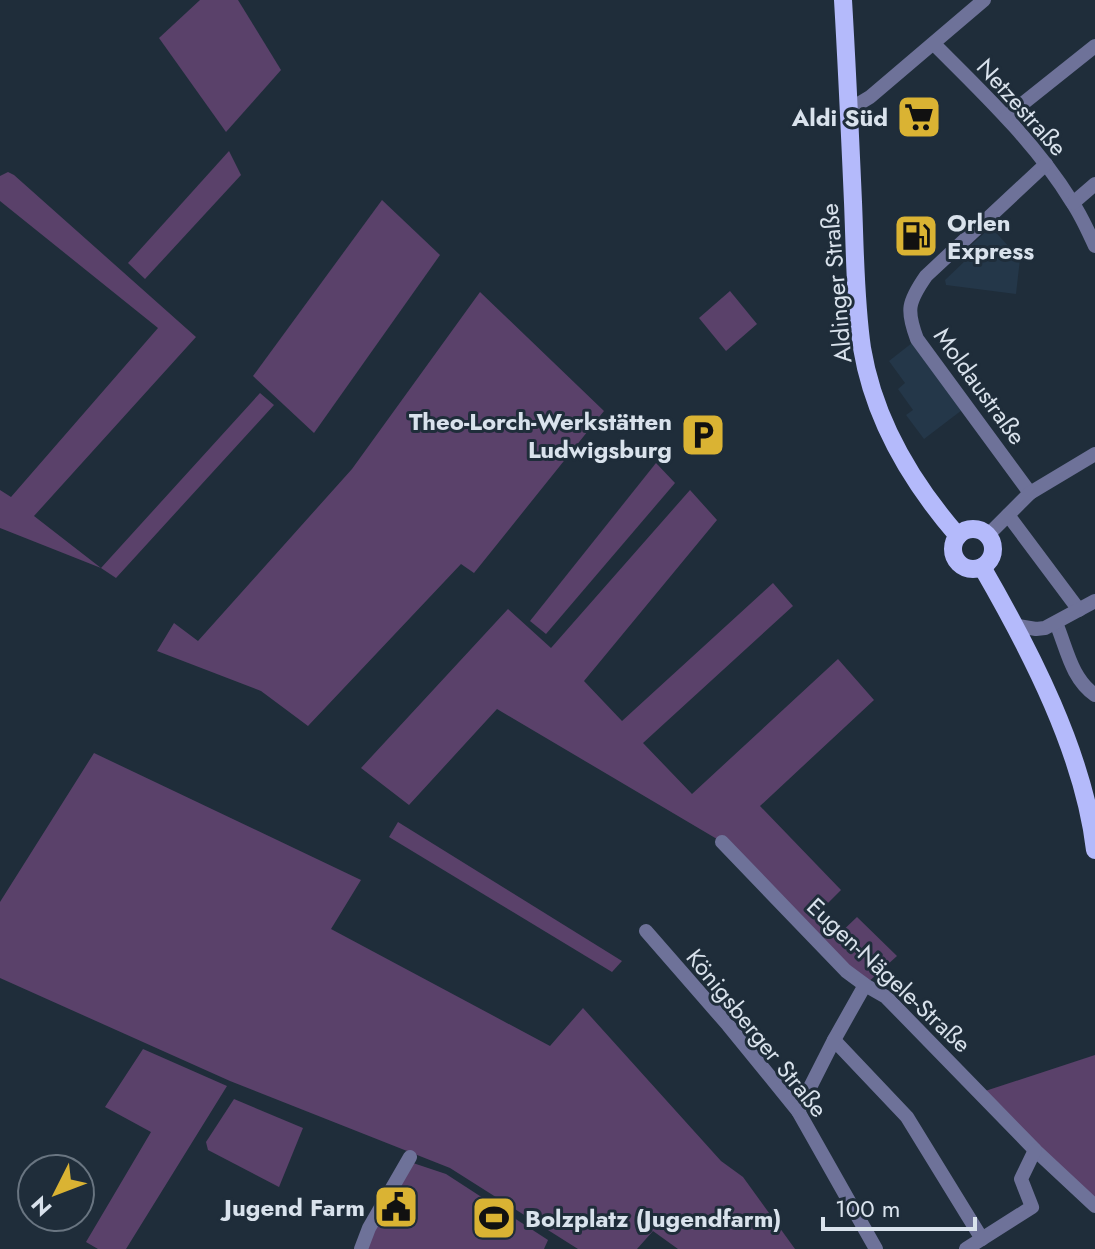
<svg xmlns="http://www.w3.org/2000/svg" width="1095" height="1249" viewBox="0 0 1095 1249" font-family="Jost,sans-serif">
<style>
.built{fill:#243749}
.green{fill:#5a416a}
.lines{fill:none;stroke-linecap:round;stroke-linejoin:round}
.minor{stroke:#6e7299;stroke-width:14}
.major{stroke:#b4bafb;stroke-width:18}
.labels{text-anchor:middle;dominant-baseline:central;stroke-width:6;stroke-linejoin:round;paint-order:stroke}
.street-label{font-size:24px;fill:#d9e2ec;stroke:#1f2d3a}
.poi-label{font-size:24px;font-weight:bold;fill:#d9e2ec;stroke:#1f2d3a;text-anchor:end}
</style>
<rect width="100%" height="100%" fill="#1f2d3a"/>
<!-- built -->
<g class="built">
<path d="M 991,227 L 1020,259 L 1016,294 L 946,285 L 945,280 L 966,260 L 967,249 Z"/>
<path d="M 912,343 L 962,410 L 924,439 L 906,415 L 913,410 L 898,389 L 905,383 L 889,361 Z"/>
</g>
<!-- green -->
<g class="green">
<path d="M 200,0 L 238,0 L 281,70 L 226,132 L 159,38 Z"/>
<path d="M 229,151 L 241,175 L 145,279 L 128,263 Z"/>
<path d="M 8,172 L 14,175 L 196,337 L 34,516 L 101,568 L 260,393 L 274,405 L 116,578 L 101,568 L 0,528 L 0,490 L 11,497 L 158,328 L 0,201 L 0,176 Z"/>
<path d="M 382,200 L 440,255 L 314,433 L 253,376 Z"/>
<path d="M 730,291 L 757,324 L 726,351 L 699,318 Z"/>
<path d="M 480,292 L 604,411 L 474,573 L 461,564 L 308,726 L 261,691 L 157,651 L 174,623 L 198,641 L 352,469 Z"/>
<path d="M 656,463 L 675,483 L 546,634 L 530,621 Z"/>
<path d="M 690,490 L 717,520 L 584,681 L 622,721 L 773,583 L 793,606 L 643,743 L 692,794 L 838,659 L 874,700 L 760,806 L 841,890 L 816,915 L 835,938 L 857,917 L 897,956 L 865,985 L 722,842 L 497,709 L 409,805 L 361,768 L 508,609 L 551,648 Z"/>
<path d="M 94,753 L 361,880 L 331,929 L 550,1046 L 583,1008 L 721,1161 L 743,1177 L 795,1249 L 678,1249 L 653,1231 L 637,1249 L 578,1249 L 450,1168 L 230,1081 L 0,978 L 0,902 Z"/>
<path d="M 398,822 L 622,961 L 612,972 L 389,837 Z"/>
<path d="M 143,1049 L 227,1086 L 126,1249 L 98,1249 L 86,1242 L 151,1132 L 105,1107 Z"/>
<path d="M 1095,1055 L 1095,1206 L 979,1093 Z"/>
<path d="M 234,1099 L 303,1128 L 279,1187 L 208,1150 L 206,1142 Z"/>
<path d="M 413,1163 L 446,1174 L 548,1240 L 544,1249 L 367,1249 L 369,1235 Z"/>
</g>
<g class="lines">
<!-- minor -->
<g class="minor">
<path d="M 934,44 C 983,93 1035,142 1072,202 C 1081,215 1088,231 1095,246"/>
<path d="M 850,109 L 870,97 L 984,0"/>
<path d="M 1006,117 L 1095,46"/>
<path d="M 1073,203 L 1095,184"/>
<path d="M 1030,493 L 917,339 C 906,310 908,302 926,276 L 1046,164"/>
<path d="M 1008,515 L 1079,610"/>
<path d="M 987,536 L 1030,493 L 1095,454"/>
<path d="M 1056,623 C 1067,649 1071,678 1095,695"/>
<path d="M 1013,625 L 1036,629 L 1045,628 L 1095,601"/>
<path d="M 722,842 L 846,971 L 865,985 L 886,997 L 1035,1150 L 1095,1206"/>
<path d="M 646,931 L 728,1025 L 798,1111 L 876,1249"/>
<path d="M 834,1040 L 907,1117 L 982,1239"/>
<path d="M 798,1111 L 834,1040 L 865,985"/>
<path d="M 361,1249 L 369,1228 L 410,1157"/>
<path d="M 966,1249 L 1032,1207 L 1021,1179 L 1035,1150"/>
</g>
<!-- major -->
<g class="major">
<path d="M 843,0 C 847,67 850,134 853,202 C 855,250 855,300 862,348 C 874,420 911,482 958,536"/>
<circle cx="973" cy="549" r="20"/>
<path d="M 982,567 C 1030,650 1084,754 1095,850"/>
</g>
</g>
<!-- icons -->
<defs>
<g id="supermarket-square" transform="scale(2.3)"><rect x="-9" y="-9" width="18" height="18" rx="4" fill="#dab333" stroke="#1f2d3a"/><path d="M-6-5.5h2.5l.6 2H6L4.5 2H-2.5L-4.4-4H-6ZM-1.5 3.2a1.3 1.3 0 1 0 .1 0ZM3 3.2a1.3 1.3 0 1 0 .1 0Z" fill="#111"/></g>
<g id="fuel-square" transform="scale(2.3)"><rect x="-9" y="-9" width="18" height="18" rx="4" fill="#dab333" stroke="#1f2d3a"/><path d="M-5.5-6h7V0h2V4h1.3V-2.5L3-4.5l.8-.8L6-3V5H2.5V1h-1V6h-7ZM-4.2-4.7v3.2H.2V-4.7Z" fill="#111"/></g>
<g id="parking-square" transform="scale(2.3)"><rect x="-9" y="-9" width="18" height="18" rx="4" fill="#dab333" stroke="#1f2d3a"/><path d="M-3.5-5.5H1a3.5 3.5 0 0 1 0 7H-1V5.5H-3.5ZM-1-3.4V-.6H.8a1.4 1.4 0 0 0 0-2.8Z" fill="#111"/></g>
<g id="civic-square" transform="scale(2.3)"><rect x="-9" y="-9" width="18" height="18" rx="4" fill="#dab333" stroke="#1f2d3a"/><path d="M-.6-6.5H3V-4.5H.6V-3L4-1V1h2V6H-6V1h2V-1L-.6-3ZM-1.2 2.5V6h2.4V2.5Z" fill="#111"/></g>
<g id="stadium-square" transform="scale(2.3)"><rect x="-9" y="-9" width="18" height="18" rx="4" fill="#dab333" stroke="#1f2d3a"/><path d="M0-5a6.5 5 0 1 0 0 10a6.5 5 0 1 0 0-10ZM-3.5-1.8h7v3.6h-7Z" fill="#111"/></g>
</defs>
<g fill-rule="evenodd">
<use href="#supermarket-square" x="919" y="117"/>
<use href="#fuel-square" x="916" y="236"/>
<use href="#parking-square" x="703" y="435"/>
<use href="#civic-square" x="396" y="1207"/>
<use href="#stadium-square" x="494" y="1218"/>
</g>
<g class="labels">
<!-- street labels -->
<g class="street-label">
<text transform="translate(1022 107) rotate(48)">Netzestraße</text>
<text transform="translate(836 283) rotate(-95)">Aldinger Straße</text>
<text transform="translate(980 386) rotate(54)">Moldaustraße</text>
<text transform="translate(889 975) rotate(43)">Eugen-Nägele-Straße</text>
<text transform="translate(757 1033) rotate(51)">Königsberger Straße</text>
</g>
<!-- poi labels -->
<g class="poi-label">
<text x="888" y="117">Aldi Süd</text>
<text x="947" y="222" text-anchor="start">Orlen<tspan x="947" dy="28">Express</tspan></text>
<text x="672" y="421">Theo-Lorch-Werkstätten<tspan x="672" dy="28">Ludwigsburg</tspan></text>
<text x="365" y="1207">Jugend Farm</text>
<text x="525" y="1218" text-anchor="start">Bolzplatz (Jugendfarm)</text>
</g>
</g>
<!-- north arrow -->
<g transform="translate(56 1193) rotate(228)"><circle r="38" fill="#1f2d3a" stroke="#697581" stroke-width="2"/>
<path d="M0-6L14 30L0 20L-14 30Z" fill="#dab333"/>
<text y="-12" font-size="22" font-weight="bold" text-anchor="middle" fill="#d9e2ec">N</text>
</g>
<!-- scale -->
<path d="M823 1217v12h152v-12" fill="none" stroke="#d9e2ec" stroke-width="4"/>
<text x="835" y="1217" font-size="24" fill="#d9e2ec" stroke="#1f2d3a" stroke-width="6" paint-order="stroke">100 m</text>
</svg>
